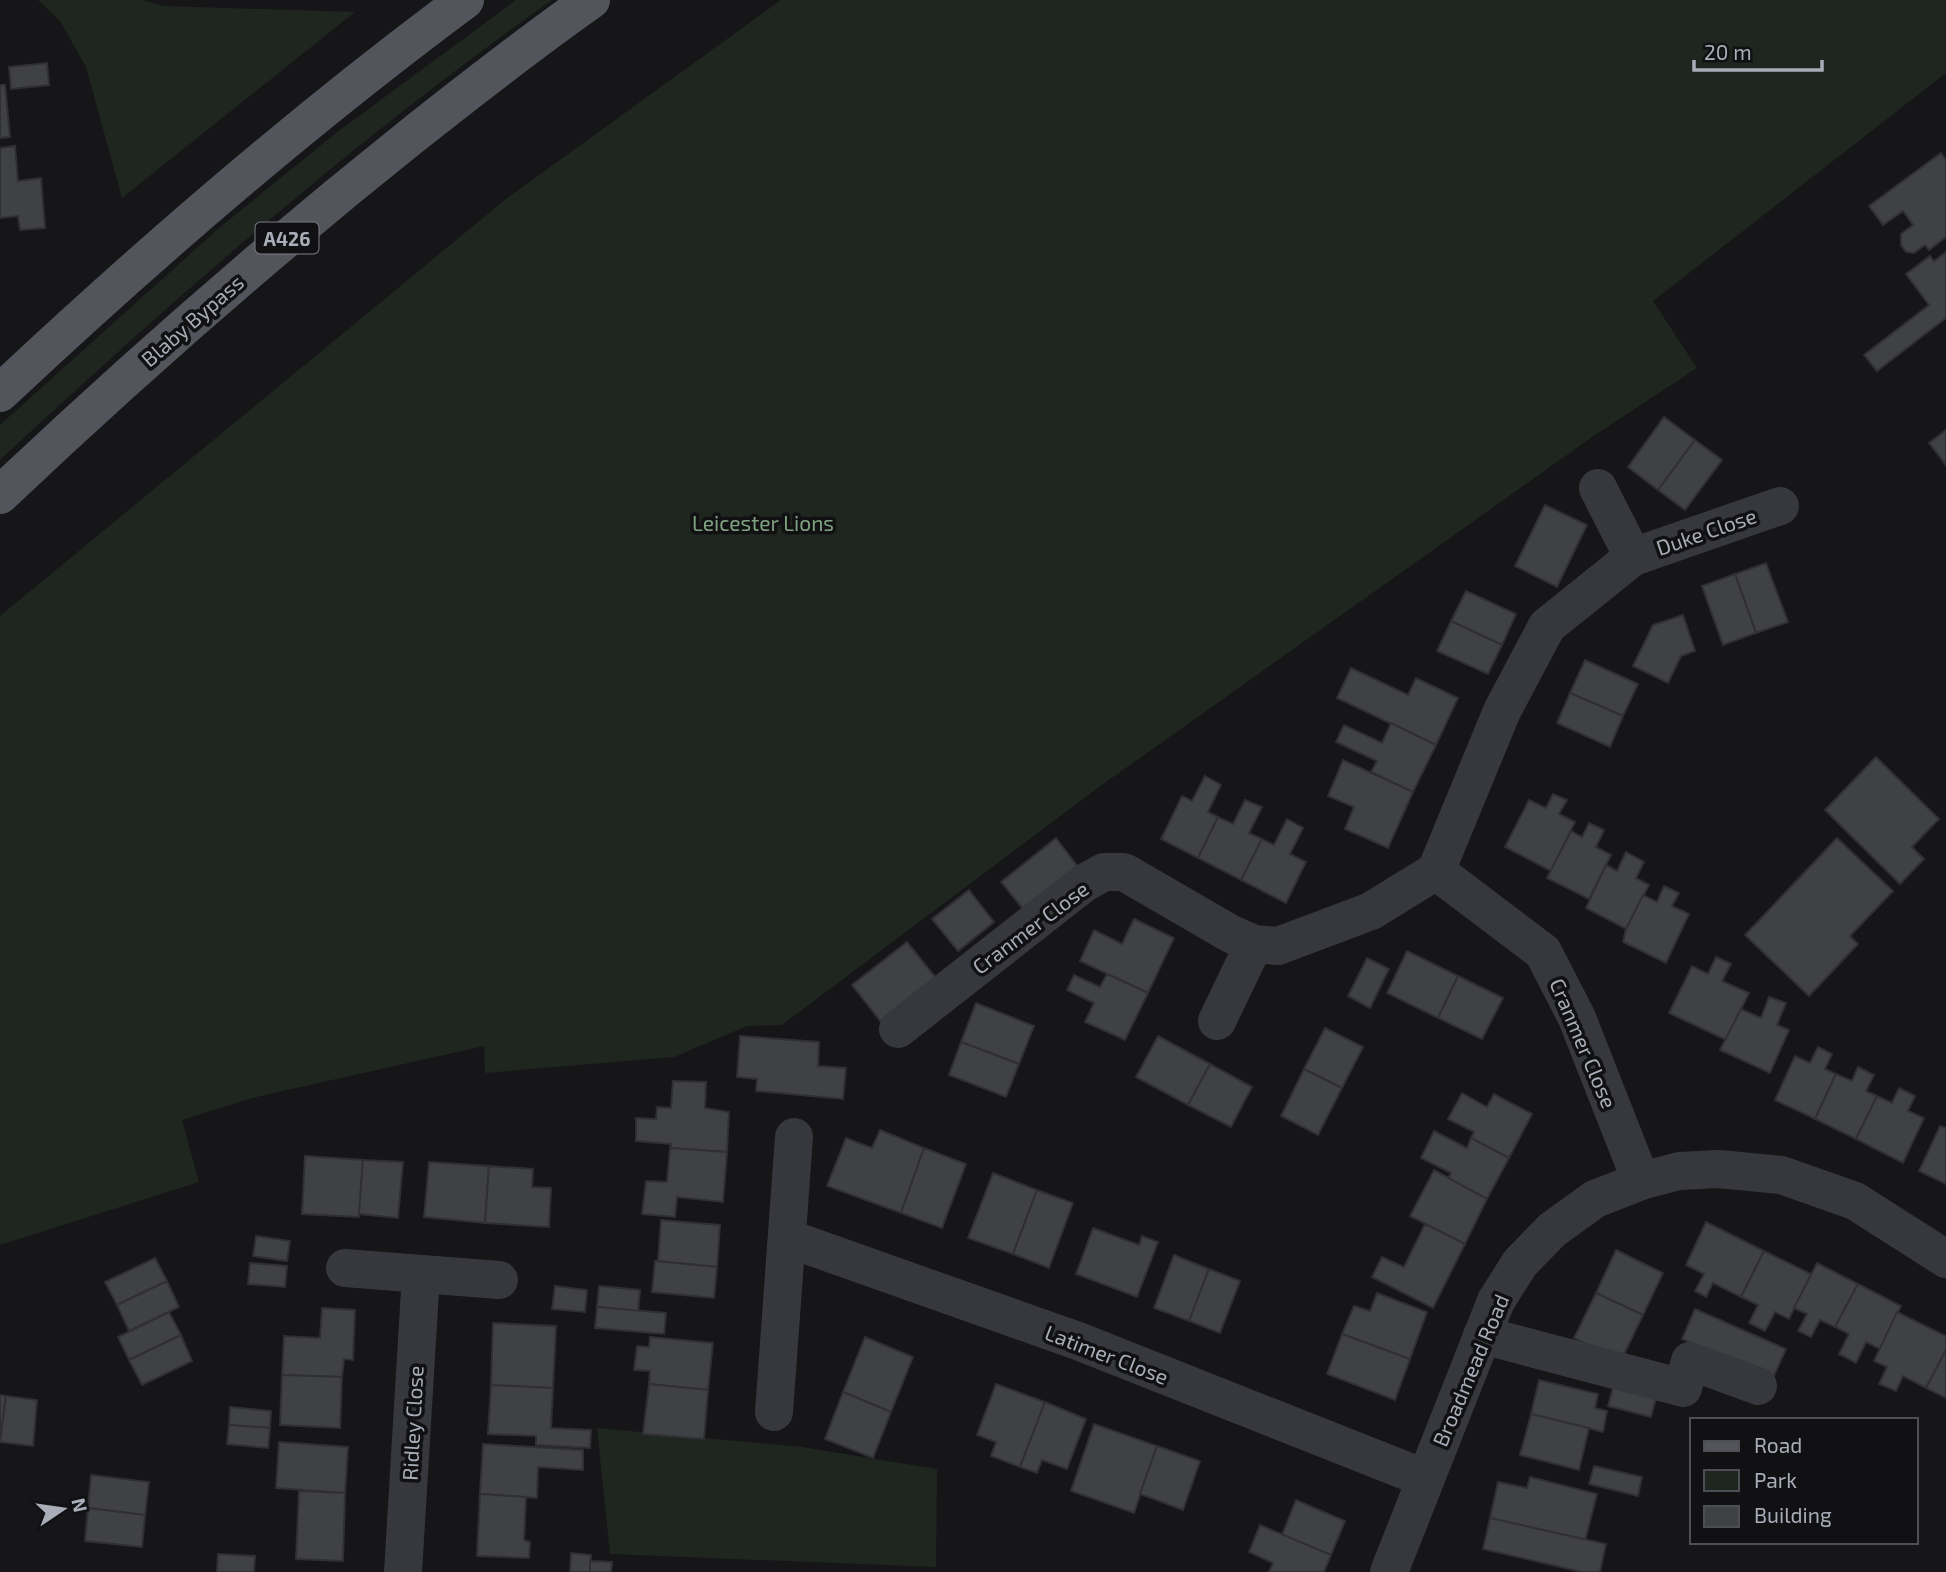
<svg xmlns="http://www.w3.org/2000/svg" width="1946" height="1572" viewBox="0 0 1946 1572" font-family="'Exo 2',sans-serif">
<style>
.green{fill:#1e261f}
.building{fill:#404145;stroke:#303034;stroke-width:2}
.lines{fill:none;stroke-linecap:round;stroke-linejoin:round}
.minor{stroke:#37383d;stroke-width:38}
.major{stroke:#53555c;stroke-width:38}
.labels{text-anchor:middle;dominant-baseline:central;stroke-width:7;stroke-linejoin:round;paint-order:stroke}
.shield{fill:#111113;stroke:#7b7e86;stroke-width:2}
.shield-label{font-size:19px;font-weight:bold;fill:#a8adb8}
.street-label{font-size:21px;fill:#a8adb8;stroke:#111113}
.park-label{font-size:21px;fill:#7fa381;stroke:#111113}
</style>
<rect width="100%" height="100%" fill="#161618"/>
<!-- green -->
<g class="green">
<path d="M 38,0 L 143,0 L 163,6 L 355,12 L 122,198 L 86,67 L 60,21 Z"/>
<path d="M 516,0 L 552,0 C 356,139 175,297 0,460 L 0,425 L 219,228 L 336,133 Z"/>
<path d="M 781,0 L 1946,0 L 1946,73 L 1653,301 L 1697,368 L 1595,435 L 1099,787 L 782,1025 L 747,1026 L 674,1057 L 485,1073 L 484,1046 L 252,1098 L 182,1120 L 199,1182 L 0,1245 L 0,616 L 506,199 Z"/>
<path d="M 597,1428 L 802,1447 L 937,1469 L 936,1567 L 610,1554 Z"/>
</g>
<!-- building -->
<g class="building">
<path d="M 47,63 L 49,85 L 11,89 L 9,67 Z"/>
<path d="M 0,85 L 5,85 L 10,137 L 0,138 Z"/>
<path d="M 15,146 L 18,181 L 41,178 L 45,228 L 20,230 L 18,216 L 0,218 L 0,148 Z"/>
<path d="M 1941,153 L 1946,160 L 1946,237 L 1929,250 L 1925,245 L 1914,253 L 1906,252 L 1901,245 L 1901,234 L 1913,225 L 1903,211 L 1883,225 L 1869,206 Z"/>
<path d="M 1946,252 L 1946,318 L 1877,371 L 1864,355 L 1929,305 L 1906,274 L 1930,256 L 1934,261 Z"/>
<path d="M 1664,417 L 1695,440 L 1658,490 L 1628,467 Z"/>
<path d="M 1946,430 L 1946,465 L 1929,443 Z"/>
<path d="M 1695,440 L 1722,460 L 1685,510 L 1658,490 Z"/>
<path d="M 1545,505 L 1587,525 L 1557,587 L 1515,566 Z"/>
<path d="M 1766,563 L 1788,622 L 1756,633 L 1735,574 Z"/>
<path d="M 1735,574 L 1756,633 L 1723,645 L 1702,586 Z"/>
<path d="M 1466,591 L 1516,614 L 1502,645 L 1451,621 Z"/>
<path d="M 1683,615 L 1695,651 L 1681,656 L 1668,683 L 1633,666 L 1653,625 Z"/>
<path d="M 1451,621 L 1502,645 L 1488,674 L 1437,651 Z"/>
<path d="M 1585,660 L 1638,684 L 1623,716 L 1570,693 Z"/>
<path d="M 1351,668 L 1408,695 L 1416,678 L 1458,698 L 1436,745 L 1337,698 Z"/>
<path d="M 1570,693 L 1623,716 L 1610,747 L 1557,723 Z"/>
<path d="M 1391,723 L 1436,745 L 1413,792 L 1371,772 L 1377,761 L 1336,742 L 1344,725 L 1382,743 Z"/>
<path d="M 1876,757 L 1939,819 L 1912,847 L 1924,859 L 1900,884 L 1825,810 Z"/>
<path d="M 1343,760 L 1413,792 L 1388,848 L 1345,829 L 1354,807 L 1328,796 Z"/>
<path d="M 1205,776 L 1221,785 L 1208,812 L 1218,817 L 1198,858 L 1161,839 L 1182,796 L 1192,801 Z"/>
<path d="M 1553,794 L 1567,800 L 1559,814 L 1575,822 L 1551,871 L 1505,847 L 1529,800 L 1546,808 Z"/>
<path d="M 1245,800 L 1262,807 L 1249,833 L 1262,839 L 1241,880 L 1198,858 L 1218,817 L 1233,824 Z"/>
<path d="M 1287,819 L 1303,828 L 1290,854 L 1306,862 L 1286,903 L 1241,880 L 1262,839 L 1274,845 Z"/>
<path d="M 1589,823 L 1604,830 L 1596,847 L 1611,855 L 1589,899 L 1547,878 L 1571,831 L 1582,837 Z"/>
<path d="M 1056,838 L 1082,872 L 1028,915 L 1001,882 Z"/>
<path d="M 1837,838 L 1893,891 L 1850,936 L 1858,944 L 1809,996 L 1745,935 Z"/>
<path d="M 1626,852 L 1644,862 L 1636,878 L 1649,885 L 1626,929 L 1586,908 L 1606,865 L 1617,871 Z"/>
<path d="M 1664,886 L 1679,893 L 1672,906 L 1689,914 L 1666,963 L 1623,942 L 1626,929 L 1643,895 L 1657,902 Z"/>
<path d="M 969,890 L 994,922 L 958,951 L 932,919 Z"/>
<path d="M 1134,919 L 1174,938 L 1148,993 L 1080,961 L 1094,930 L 1122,944 Z"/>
<path d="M 907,942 L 936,978 L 881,1022 L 852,985 Z"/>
<path d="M 1407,951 L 1458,976 L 1438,1018 L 1387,993 Z"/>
<path d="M 1716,957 L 1731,964 L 1722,981 L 1749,993 L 1726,1040 L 1669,1013 L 1692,966 L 1708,974 Z"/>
<path d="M 1367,958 L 1389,969 L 1370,1008 L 1348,996 Z"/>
<path d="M 1107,974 L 1148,993 L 1125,1040 L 1085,1022 L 1094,1003 L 1067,990 L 1074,975 L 1100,987 Z"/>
<path d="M 1458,976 L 1503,998 L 1482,1039 L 1438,1018 Z"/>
<path d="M 1769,997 L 1786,1003 L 1777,1025 L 1789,1030 L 1770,1073 L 1720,1050 L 1741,1009 L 1761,1018 Z"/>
<path d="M 976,1003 L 1034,1026 L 1019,1064 L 961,1042 Z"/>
<path d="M 1325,1028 L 1363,1047 L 1342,1088 L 1304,1069 Z"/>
<path d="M 740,1036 L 819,1042 L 818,1066 L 846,1068 L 843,1099 L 756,1091 L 757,1079 L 737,1077 Z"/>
<path d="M 1158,1036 L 1210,1064 L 1188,1105 L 1136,1077 Z"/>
<path d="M 961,1042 L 1019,1064 L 1006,1097 L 949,1075 Z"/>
<path d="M 1818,1047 L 1832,1054 L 1825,1069 L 1836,1074 L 1815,1119 L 1775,1100 L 1795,1056 L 1810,1063 Z"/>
<path d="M 1210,1064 L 1252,1087 L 1231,1127 L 1188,1105 Z"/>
<path d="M 1858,1067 L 1874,1075 L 1866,1091 L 1877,1096 L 1856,1139 L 1815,1119 L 1836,1074 L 1852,1081 Z"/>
<path d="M 1304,1069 L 1342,1088 L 1318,1135 L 1281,1116 Z"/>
<path d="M 673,1081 L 706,1082 L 705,1108 L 729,1112 L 727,1152 L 670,1148 L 671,1144 L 636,1141 L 636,1118 L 656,1119 L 657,1107 L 671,1108 Z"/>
<path d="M 1899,1088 L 1915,1096 L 1908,1111 L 1924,1118 L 1903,1163 L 1856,1139 L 1877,1096 L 1892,1103 Z"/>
<path d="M 1462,1093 L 1487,1107 L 1494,1094 L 1532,1114 L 1509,1158 L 1471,1138 L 1474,1132 L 1448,1119 Z"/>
<path d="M 1940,1126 L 1946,1128 L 1946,1184 L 1919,1171 Z"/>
<path d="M 880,1130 L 924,1148 L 901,1213 L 827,1186 L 846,1138 L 872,1148 Z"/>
<path d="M 1434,1131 L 1467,1148 L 1471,1138 L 1509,1158 L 1487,1199 L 1448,1179 L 1451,1173 L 1421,1158 Z"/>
<path d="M 670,1148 L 727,1152 L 723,1202 L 677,1197 L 675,1217 L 642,1214 L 646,1181 L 667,1182 Z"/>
<path d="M 924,1148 L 966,1164 L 942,1228 L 901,1213 Z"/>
<path d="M 305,1156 L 363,1160 L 359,1217 L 302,1214 Z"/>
<path d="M 363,1160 L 403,1162 L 398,1218 L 359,1214 Z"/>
<path d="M 429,1162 L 489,1166 L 485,1223 L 424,1217 Z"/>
<path d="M 489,1166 L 533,1169 L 532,1187 L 551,1188 L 549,1227 L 485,1223 Z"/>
<path d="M 1434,1170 L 1487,1199 L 1465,1244 L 1410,1216 Z"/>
<path d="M 993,1173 L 1037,1190 L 1013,1254 L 968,1238 Z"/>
<path d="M 1037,1190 L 1073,1203 L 1049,1268 L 1013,1254 Z"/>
<path d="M 661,1220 L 720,1225 L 717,1267 L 658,1261 Z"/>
<path d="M 1706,1222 L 1764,1251 L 1741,1297 L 1713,1283 L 1706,1297 L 1695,1291 L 1704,1274 L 1686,1265 Z"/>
<path d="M 1425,1224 L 1465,1244 L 1433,1308 L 1372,1277 L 1382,1257 L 1404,1267 Z"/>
<path d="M 1093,1228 L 1139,1245 L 1142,1236 L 1158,1242 L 1137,1297 L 1076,1274 Z"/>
<path d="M 256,1236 L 290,1241 L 287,1261 L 253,1256 Z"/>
<path d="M 1616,1250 L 1663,1273 L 1643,1315 L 1596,1293 Z"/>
<path d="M 1764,1251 L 1811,1274 L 1789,1319 L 1775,1312 L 1765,1331 L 1749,1323 L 1758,1305 L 1741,1297 Z"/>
<path d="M 1174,1255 L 1209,1269 L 1189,1321 L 1154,1308 Z"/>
<path d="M 155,1258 L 167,1281 L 117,1305 L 105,1282 Z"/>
<path d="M 655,1261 L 717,1267 L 714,1298 L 652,1292 Z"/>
<path d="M 250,1263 L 287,1266 L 285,1287 L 248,1284 Z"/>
<path d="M 1817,1263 L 1858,1284 L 1835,1327 L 1820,1320 L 1811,1337 L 1798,1331 L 1807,1314 L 1794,1308 Z"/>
<path d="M 1209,1269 L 1240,1281 L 1220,1333 L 1189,1321 Z"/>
<path d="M 167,1281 L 179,1307 L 129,1331 L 117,1305 Z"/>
<path d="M 1858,1284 L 1901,1306 L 1880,1349 L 1866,1342 L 1856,1363 L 1839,1354 L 1849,1334 L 1835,1327 Z"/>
<path d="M 555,1286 L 587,1290 L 585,1312 L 552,1309 Z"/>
<path d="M 599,1286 L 640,1290 L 638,1312 L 597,1307 Z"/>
<path d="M 1377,1293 L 1427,1312 L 1410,1359 L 1342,1334 L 1354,1306 L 1370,1311 Z"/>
<path d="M 1596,1293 L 1643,1315 L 1621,1361 L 1574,1338 Z"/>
<path d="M 597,1307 L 666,1313 L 664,1334 L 595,1328 Z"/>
<path d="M 322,1308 L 355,1310 L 353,1360 L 344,1359 L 342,1377 L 282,1375 L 284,1336 L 320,1338 Z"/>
<path d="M 1695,1309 L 1786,1349 L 1772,1380 L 1682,1339 Z"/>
<path d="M 169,1312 L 181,1335 L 129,1360 L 118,1337 Z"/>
<path d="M 1897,1312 L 1946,1336 L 1946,1350 L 1926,1388 L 1903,1376 L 1896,1391 L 1879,1384 L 1887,1367 L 1874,1361 Z"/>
<path d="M 493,1323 L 556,1326 L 553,1388 L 491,1385 Z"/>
<path d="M 1342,1334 L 1410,1359 L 1395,1400 L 1327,1374 Z"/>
<path d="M 181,1335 L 192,1361 L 142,1385 L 129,1360 Z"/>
<path d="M 650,1337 L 713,1343 L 708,1390 L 649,1384 L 650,1371 L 634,1370 L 637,1346 L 649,1347 Z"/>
<path d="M 865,1337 L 913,1357 L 891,1412 L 843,1392 Z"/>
<path d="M 1946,1350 L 1946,1398 L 1926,1388 Z"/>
<path d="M 282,1375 L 342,1377 L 340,1428 L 280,1425 Z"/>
<path d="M 1539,1380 L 1598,1394 L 1595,1408 L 1607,1411 L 1603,1432 L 1531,1414 Z"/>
<path d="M 649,1384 L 708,1390 L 704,1439 L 643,1434 Z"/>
<path d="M 996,1384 L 1045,1402 L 1020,1467 L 991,1456 L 996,1442 L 977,1435 Z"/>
<path d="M 1614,1384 L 1657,1395 L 1651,1417 L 1608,1406 Z"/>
<path d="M 491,1385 L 553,1388 L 551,1428 L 591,1430 L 590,1448 L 536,1445 L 536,1436 L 488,1434 Z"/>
<path d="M 843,1392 L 891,1412 L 873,1458 L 825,1439 Z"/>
<path d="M 0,1395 L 6,1396 L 0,1442 Z"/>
<path d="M 6,1396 L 37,1400 L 33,1446 L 0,1442 Z"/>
<path d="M 1045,1402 L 1086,1419 L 1067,1469 L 1042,1460 L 1037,1473 L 1020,1467 Z"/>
<path d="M 230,1407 L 271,1411 L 270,1428 L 229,1425 Z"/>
<path d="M 1531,1414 L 1589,1428 L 1579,1470 L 1520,1455 Z"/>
<path d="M 1094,1424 L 1157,1446 L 1134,1513 L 1071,1491 Z"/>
<path d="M 229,1425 L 270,1428 L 268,1448 L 227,1444 Z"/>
<path d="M 279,1442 L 348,1447 L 345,1493 L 276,1488 Z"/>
<path d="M 483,1444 L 583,1450 L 583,1470 L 538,1467 L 537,1498 L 480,1494 Z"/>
<path d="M 1157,1446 L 1200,1461 L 1183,1510 L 1140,1494 Z"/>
<path d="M 1594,1466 L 1642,1477 L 1638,1496 L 1589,1484 Z"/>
<path d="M 91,1475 L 149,1482 L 145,1515 L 88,1508 Z"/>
<path d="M 1530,1477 L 1597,1494 L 1585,1541 L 1490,1518 L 1498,1482 L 1527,1488 Z"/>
<path d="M 299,1491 L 345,1493 L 343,1561 L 296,1559 Z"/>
<path d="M 480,1494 L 526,1497 L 524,1540 L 530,1542 L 529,1558 L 477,1556 Z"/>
<path d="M 1296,1500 L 1345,1521 L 1331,1555 L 1282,1535 Z"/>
<path d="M 88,1508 L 145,1515 L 142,1547 L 85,1541 Z"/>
<path d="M 1490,1518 L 1606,1544 L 1600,1572 L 1582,1572 L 1483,1549 Z"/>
<path d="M 1260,1525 L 1331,1555 L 1324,1572 L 1269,1572 L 1273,1563 L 1249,1552 Z"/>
<path d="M 571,1553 L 591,1555 L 590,1572 L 570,1572 Z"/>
<path d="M 218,1554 L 255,1556 L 254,1572 L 217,1572 Z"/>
<path d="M 590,1561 L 612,1562 L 611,1572 L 590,1572 Z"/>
</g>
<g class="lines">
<!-- minor -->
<g class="minor">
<path d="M 1598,488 L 1633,557"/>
<path d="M 1436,871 L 1502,711 L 1547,626 L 1633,557 L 1780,506"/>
<path d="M 1217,1021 L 1254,944"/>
<path d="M 898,1029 L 1084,883 L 1104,872 L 1124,872 L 1231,934 L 1254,944 L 1278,946 L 1371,911 L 1436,871 L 1543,952 L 1577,1018 L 1641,1181"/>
<path d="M 787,1238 L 1078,1341 L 1424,1478"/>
<path d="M 345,1268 L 499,1280"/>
<path d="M 1482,1335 L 1683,1388 L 1690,1361 L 1758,1386"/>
<path d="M 774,1412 L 794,1137"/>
<path d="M 403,1572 L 421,1274"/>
<path d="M 1389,1572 L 1496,1301 L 1520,1263 L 1552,1230 L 1595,1199 L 1641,1181 L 1679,1171 L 1719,1169 L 1781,1175 L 1855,1201 L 1946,1259"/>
</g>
<!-- major -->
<g class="major">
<path d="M 0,393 C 148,254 302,121 465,0"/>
<path d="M 0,495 C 133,369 270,249 413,135 C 471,89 530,43 591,0"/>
</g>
</g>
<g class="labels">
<!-- shield labels -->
<rect class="shield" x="255.5" y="222.5" width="63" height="31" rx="5"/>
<g class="shield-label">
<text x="287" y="238">A426</text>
</g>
<!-- street labels -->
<g class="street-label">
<text transform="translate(192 320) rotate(-41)">Blaby Bypass</text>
<text transform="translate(1706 531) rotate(-19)">Duke Close</text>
<text transform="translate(1030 927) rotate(-37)">Cranmer Close</text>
<text transform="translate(1584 1043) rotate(67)">Cranmer Close</text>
<text transform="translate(1107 1354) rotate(21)">Latimer Close</text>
<text transform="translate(1470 1370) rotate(-67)">Broadmead Road</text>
<text transform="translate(412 1423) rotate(-87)">Ridley Close</text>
</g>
<!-- park labels -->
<g class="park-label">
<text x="763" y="522">Leicester Lions</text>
</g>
</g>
<!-- legend -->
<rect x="1690" y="1418" width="228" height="126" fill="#111113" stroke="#4d4f55" stroke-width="2"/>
<rect x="1704" y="1441" width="35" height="10" fill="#53555c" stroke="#4d4f55" stroke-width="2"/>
<text x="1754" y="1453" font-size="21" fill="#a8adb8">Road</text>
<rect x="1704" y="1470" width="35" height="21" fill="#1e261f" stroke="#4d4f55" stroke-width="2"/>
<text x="1754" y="1488" font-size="21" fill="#a8adb8">Park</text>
<rect x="1704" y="1506" width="35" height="21" fill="#404145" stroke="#4d4f55" stroke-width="2"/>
<text x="1754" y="1523" font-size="21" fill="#a8adb8">Building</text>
<!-- north arrow -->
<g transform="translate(63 1509) rotate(77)" stroke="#111113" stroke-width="5" paint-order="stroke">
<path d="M0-5L12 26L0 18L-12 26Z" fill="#a8adb8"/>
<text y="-10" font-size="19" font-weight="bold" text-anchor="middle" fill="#a8adb8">N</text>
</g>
<!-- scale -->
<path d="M1694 60v10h128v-10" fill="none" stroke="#a8adb8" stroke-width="3.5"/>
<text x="1704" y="60" font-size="21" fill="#a8adb8" stroke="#111113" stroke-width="5" paint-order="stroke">20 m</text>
</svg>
